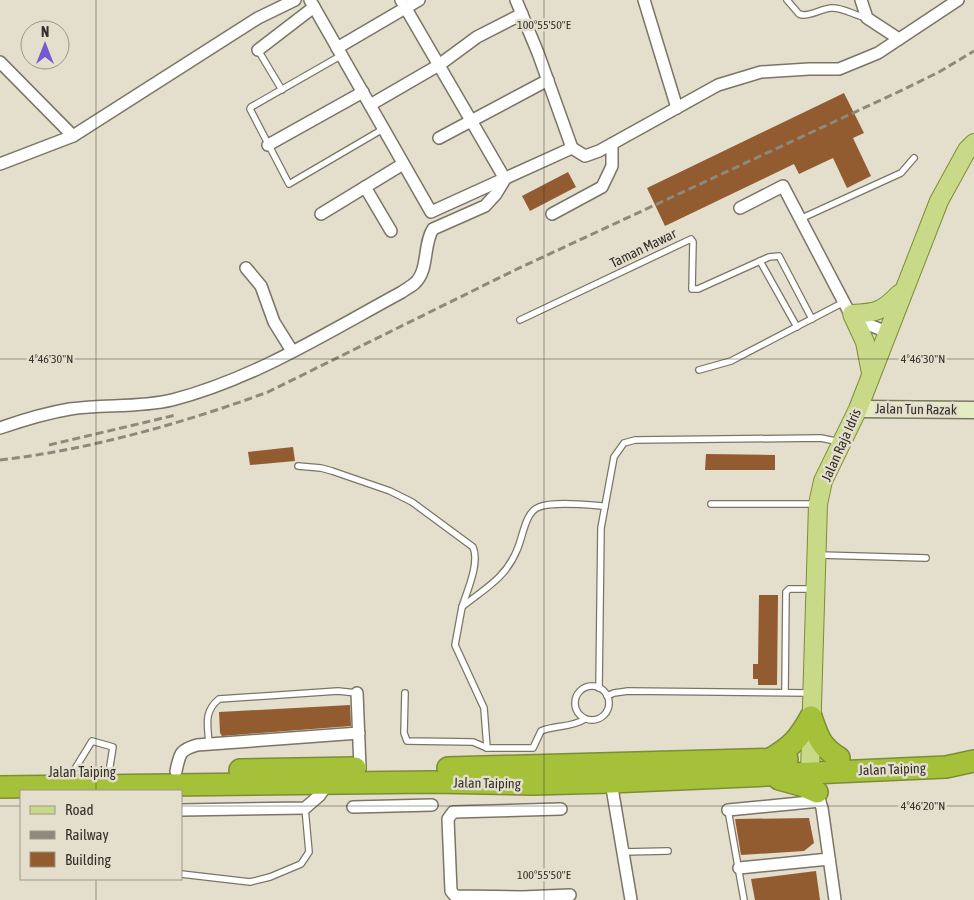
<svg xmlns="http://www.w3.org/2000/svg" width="974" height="900" viewBox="0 0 974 900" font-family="'Asap Condensed',sans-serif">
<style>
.building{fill:#935b30}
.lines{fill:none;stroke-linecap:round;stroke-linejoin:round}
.lane-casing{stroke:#7b7566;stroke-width:8}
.street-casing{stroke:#7b7566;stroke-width:14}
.secondary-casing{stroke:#7b7566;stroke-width:19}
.primary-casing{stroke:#7c8e33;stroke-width:20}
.highway-casing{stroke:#7c8e33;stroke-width:24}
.lane{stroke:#fff;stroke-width:5.5}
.street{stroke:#fff;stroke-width:11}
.secondary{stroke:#e4ecc4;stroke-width:16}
.primary{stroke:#c8da88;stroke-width:18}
.highway{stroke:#a4c139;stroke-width:21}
.rail{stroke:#8d897d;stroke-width:3;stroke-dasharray:8 4;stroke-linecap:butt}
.ticks{fill:none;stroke:#333029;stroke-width:1;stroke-opacity:0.45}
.labels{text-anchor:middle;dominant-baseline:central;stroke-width:5;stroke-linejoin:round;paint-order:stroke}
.street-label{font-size:14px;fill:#333029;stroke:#e4decd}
.ticks-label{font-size:12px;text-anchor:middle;fill:#333029;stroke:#e4decd;stroke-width:5;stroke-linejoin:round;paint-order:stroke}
</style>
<rect width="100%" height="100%" fill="#e4decd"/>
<!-- building -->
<g class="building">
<path d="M 844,93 L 864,133 L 853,138 L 871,176 L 847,188 L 833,158 L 799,174 L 794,164 L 665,226 L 647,188 Z"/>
<path d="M 568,172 L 576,187 L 530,211 L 522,196 Z"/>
<path d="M 293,447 L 295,461 L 250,465 L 248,452 Z"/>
<path d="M 706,454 L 775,455 L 775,470 L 705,470 Z"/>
<path d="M 759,595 L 778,595 L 777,685 L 758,685 L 758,679 L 753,679 L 753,664 L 758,664 Z"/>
<path d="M 350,705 L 351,726 L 222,736 L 220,733 L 219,712 Z"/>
<path d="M 809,818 L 814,843 L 804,851 L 741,855 L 735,819 Z"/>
<path d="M 816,871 L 820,900 L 755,900 L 751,879 Z"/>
</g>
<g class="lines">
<!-- lane casing -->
<g class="lane-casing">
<g id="lane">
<path d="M 787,0 L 799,14 L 803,15 C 813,15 821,9 831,8 C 843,7 855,16 867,18"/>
<path d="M 258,50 L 282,90"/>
<path d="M 342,55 L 251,107 L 250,109 L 289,184 L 383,129"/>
<path d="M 800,219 L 901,173 L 914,158"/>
<path d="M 760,261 L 797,327"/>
<path d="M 520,320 L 691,239 L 693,242 L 692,289 L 698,289 L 769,257 L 779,256 L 812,319"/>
<path d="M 699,370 L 731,361 L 844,302"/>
<path d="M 298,466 L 321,468 L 332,471 L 390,491 L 412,502 L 473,547 C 480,563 467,591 462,607"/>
<path d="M 711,504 L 816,504"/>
<path d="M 819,555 L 926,558"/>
<circle cx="592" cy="703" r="17"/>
<path d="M 599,688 L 601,528 L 614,457 L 624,443 L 635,440 L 821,438 L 840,442"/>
<path d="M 785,692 L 786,592 L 789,589 L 812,589"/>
<path d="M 405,693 L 404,733 L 407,741 L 473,742 L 487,748 L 533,748 L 541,731 C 555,725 571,728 585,719"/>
<path d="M 607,696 L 614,693 L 628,691 L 810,693"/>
<path d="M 209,744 C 208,726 203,712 219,699 L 338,691 L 357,693"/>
<path d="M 487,748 L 484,708 L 455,645 L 462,607 C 485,588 505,579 517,550 C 523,537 525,512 539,507 C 553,501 589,505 605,506"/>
<path d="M 73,772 L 92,741 L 113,747 L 109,772"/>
<path d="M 728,810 L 744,900"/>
<path d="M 622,852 L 668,851"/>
<path d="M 181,874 L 250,882 L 270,877 L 301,864 L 309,852 L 305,808"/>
</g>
</g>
<!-- street casing -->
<g class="street-casing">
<g id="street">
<path d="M 310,0 L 431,212 L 572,148"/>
<path d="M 516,0 L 538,53 L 572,148 L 585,156 L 599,151 L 718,85 L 761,72 L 809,69 L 839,69 L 878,53 L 958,0"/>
<path d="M 644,0 L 677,108"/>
<path d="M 861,0 L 867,18 L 899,39"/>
<path d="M 337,48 L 419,0"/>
<path d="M 258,50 L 314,7"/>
<path d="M 0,62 L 73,136"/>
<path d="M 370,105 L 439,65 L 477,37 L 522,14"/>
<path d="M 439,138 L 548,80"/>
<path d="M 268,145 L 363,92"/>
<path d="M 0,164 L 73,136 L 258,18 L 295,0"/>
<path d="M 365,187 L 391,231"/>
<path d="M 740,208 L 783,186 L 848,310 L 857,320 L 887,332"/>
<path d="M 321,214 L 403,164"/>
<path d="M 552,214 L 602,187 L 612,166 L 612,144"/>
<path d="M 246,268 L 261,286 L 274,322 L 292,351"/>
<path d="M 0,428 C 23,420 46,413 70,409 C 104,404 138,408 172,400 C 254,379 328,332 402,292 C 406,289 412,286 415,283 C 429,270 423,244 433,229 L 485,206 L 496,194 L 505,179 L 401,0"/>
<path d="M 357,693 L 360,768"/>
<path d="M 176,771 C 180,753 180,750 197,745 L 359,733"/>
<path d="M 611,782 L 631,900"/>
<path d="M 815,788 L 822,808 L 835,900"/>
<path d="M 353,807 L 432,805"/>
<path d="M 561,809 L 453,812 L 448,819 L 451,891 L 455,896 L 522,897 L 570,895"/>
<path d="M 181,810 L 305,808 L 319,796 L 328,783"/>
<path d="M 728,810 L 820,801"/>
<path d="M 739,868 L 829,859"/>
</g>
</g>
<!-- secondary casing -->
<g class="secondary-casing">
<path id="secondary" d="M 858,409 L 974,410"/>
</g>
<!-- primary casing -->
<g class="primary-casing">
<g id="primary">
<path d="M 871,373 L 865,342 L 852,314 C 876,313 883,311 899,294"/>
<path d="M 810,772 L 818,504 L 823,481 L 858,409 L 939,201 L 967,150 L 974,143"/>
</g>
</g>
<!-- highway casing -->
<g class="highway-casing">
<g id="highway">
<path d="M 811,717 C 818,737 820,746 839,758"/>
<path d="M 769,760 C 792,746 798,740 811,717"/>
<path d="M 448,768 L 787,759"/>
<path d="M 240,770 L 355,768"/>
<path d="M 779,779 L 801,785 L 817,792"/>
<path d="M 0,787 L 432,782 L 533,784 L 611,782 L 946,767 L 974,761"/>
</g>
</g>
<!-- lane -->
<use href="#lane" class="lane"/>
<!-- street -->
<use href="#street" class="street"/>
<!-- secondary -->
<use href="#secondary" class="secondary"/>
<!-- primary -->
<use href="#primary" class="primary"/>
<!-- highway -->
<use href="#highway" class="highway"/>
<!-- rail -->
<g class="rail">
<path d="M 49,445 L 176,415"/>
<path d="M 0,460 C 88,450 184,423 268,392 L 515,270 L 896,93 L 939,72 L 974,51"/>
</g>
</g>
<!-- ticks -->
<path class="ticks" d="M 96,0 L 96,791M 544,0 L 544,900M 0,359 L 974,359M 0,806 L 21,806M 181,806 L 974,806M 96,879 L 96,900"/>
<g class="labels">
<!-- street labels -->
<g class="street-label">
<text transform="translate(643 248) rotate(-26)">Taman Mawar</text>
<text transform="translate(916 409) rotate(1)">Jalan Tun Razak</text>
<text transform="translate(841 445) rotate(-66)">Jalan Raja Idris</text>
<text transform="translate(892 769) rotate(-2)">Jalan Taiping</text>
<text x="82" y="772">Jalan Taiping</text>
<text transform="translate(487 783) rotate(1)">Jalan Taiping</text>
</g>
</g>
<g class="ticks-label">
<text x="544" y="29">100°55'50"E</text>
<text x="51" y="363">4°46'30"N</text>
<text x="923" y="363">4°46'30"N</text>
<text x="923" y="810">4°46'20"N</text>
<text x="544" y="879">100°55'50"E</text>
</g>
<!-- legend -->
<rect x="20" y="790" width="162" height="90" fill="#e4decd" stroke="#9d988b"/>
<rect x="30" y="806" width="25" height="8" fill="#c8da88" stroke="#9d988b"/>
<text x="65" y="815" font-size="15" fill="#333029">Road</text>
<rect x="30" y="831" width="25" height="8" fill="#8d897d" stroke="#9d988b"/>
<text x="65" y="840" font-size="15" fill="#333029">Railway</text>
<rect x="30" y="852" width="25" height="15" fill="#935b30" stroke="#9d988b"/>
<text x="65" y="865" font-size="15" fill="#333029">Building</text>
<!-- north arrow -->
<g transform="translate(45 45)"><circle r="24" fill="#e4decd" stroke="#9d988b"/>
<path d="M0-4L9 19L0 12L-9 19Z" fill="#7558d2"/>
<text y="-8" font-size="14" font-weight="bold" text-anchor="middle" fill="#333029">N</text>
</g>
</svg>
